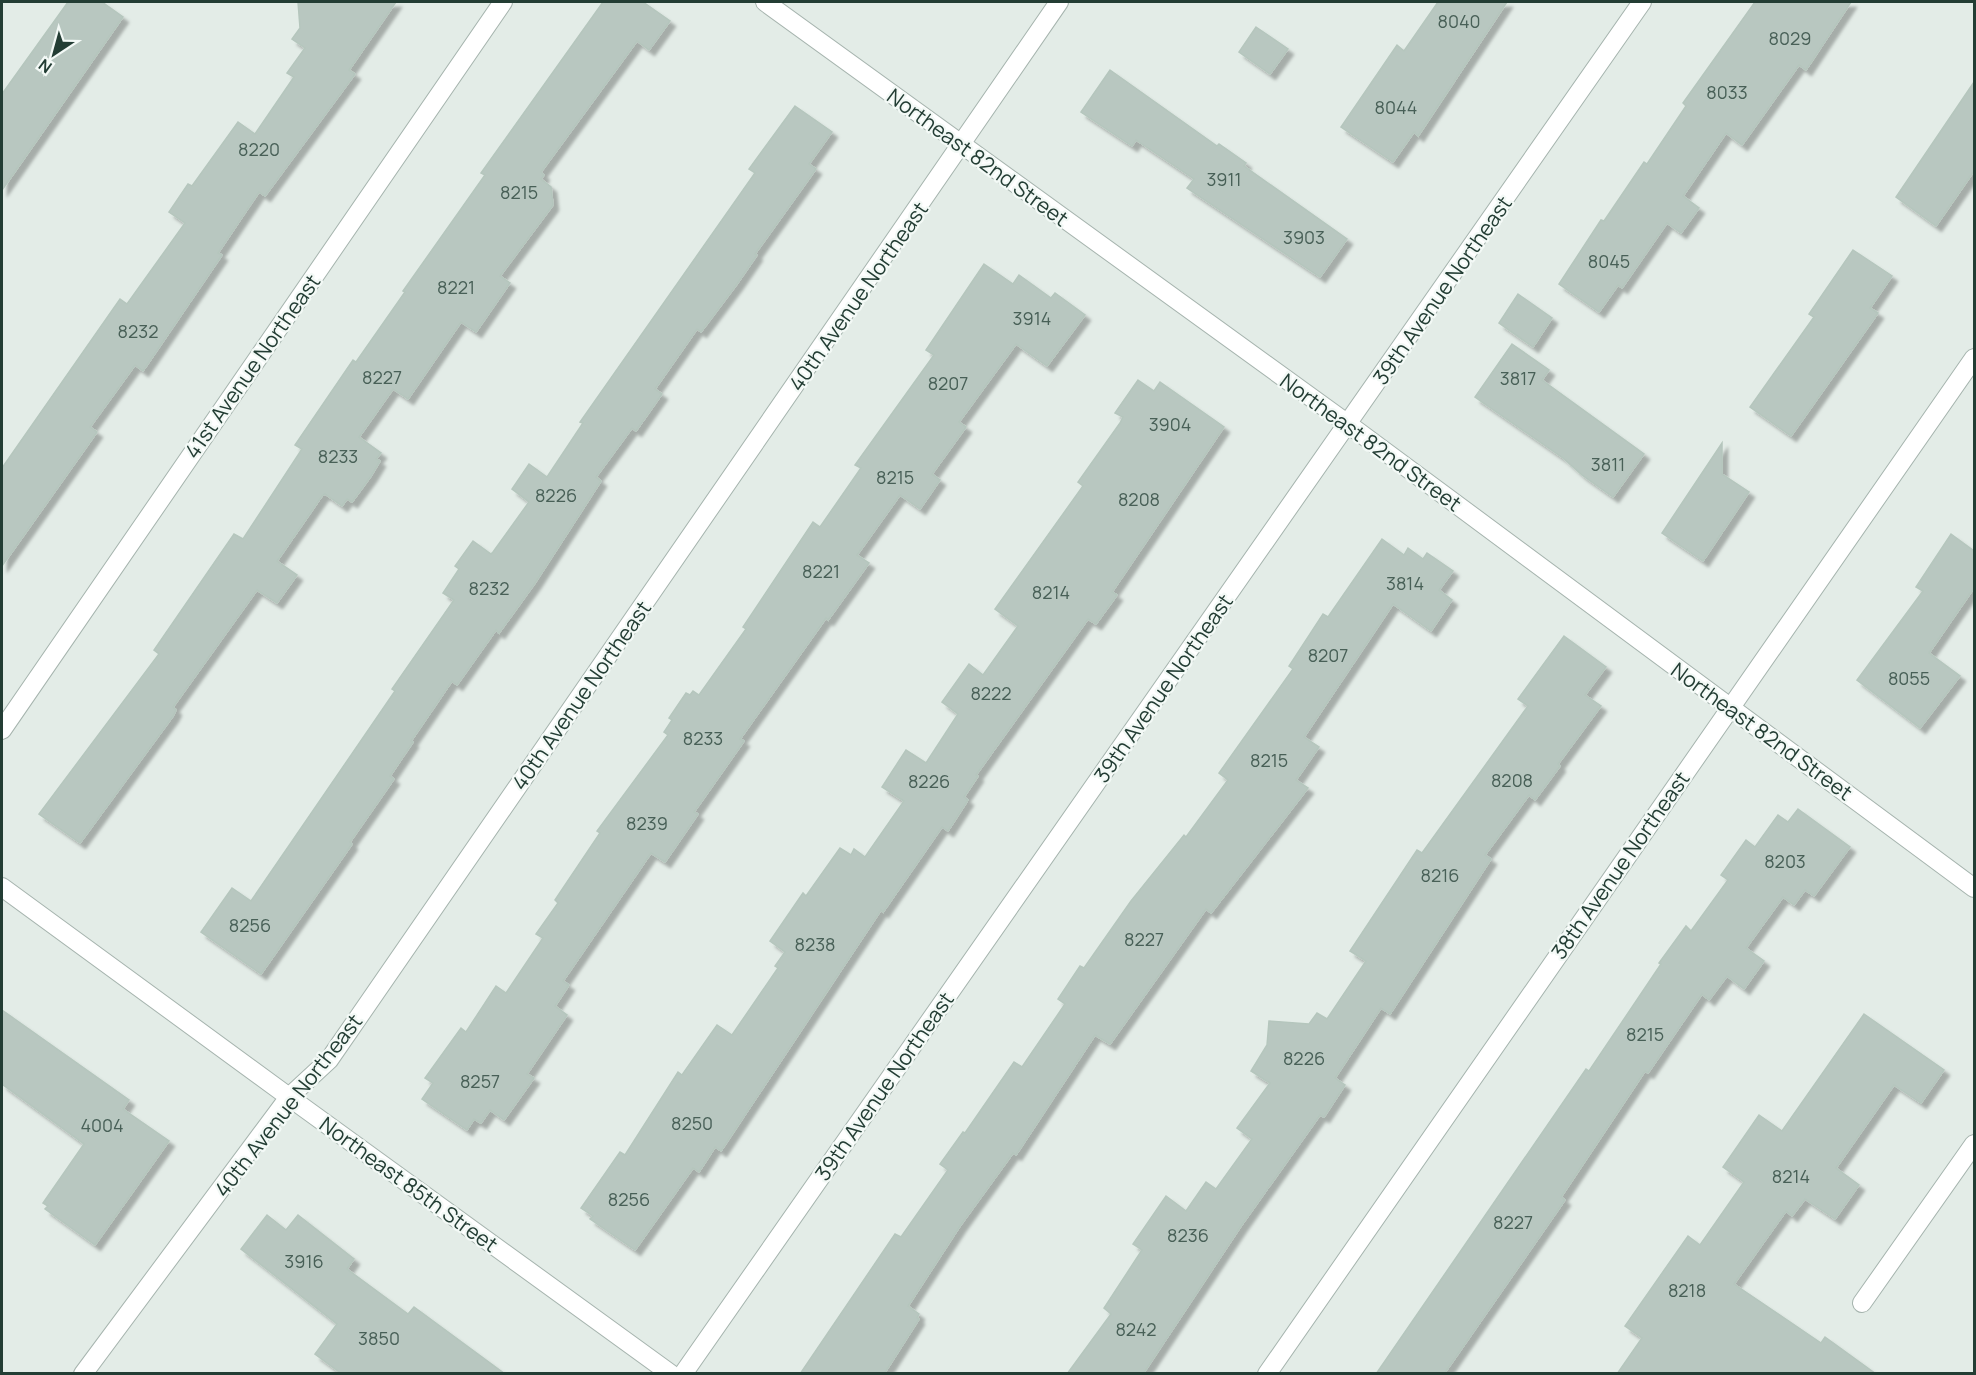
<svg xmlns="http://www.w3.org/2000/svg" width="1976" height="1375" viewBox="0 0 1976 1375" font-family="Manrope,sans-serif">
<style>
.building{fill:#b8c7c0;stroke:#b5c6bd;stroke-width:1.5;filter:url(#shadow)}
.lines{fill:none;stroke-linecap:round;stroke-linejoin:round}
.minor-casing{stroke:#a6b4ae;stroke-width:20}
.tertiary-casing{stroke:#a6b4ae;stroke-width:20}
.minor{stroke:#fff;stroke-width:18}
.tertiary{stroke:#fff;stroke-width:18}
.labels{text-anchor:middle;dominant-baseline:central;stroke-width:4.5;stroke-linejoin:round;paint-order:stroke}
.number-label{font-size:18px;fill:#486057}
.street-label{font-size:21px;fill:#233d34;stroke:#f3f9f6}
</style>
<defs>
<filter id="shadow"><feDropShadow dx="5.5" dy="5.5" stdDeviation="1.5" flood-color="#0004"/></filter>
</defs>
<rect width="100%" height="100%" fill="#e3ece7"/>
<!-- building -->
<g class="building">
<path d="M 68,2 L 102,2 L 123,17 L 2,190 L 2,94 Z"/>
<path d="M 298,2 L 396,2 L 349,70 L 355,74 L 265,196 L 259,192 L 218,253 L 222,255 L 143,371 L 135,365 L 90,427 L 97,432 L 2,566 L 2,468 L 120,299 L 127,304 L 185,223 L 169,212 L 188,184 L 192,186 L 238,122 L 255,134 L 294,77 L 287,73 L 305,48 L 292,39 L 300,28 Z"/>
<path d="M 603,2 L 643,2 L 670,21 L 649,50 L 637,41 L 541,172 L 544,175 L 541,179 L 551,187 L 553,205 L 500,276 L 510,283 L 476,332 L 461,322 L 408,399 L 393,389 L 359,437 L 381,453 L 376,459 L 380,461 L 371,476 L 352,502 L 347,499 L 342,506 L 325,494 L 322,496 L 277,561 L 297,575 L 277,603 L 257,590 L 173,707 L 176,710 L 173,716 L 80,843 L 39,814 L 159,654 L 154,650 L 234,534 L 243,539 L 302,449 L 295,445 L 353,360 L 356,362 L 405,292 L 403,291 L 485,175 L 481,173 Z"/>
<path d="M 1438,2 L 1507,2 L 1418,136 L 1414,132 L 1393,162 L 1341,127 L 1397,45 L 1404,51 Z"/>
<path d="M 1755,2 L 1851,2 L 1806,70 L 1799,65 L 1742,145 L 1726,133 L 1683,196 L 1699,208 L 1681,233 L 1667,223 L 1622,288 L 1618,285 L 1599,312 L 1559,284 L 1601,220 L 1604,221 L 1644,162 L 1647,164 L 1686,106 L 1683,103 Z"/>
<path d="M 1256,27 L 1288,49 L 1270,74 L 1239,52 Z"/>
<path d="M 1110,70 L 1217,146 L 1219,144 L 1246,163 L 1244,166 L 1347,239 L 1320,277 L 1187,188 L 1194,179 L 1136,140 L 1132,146 L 1081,112 Z"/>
<path d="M 1974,82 L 1974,171 L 1936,226 L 1896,197 Z"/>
<path d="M 795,106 L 832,132 L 809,164 L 816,169 L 755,254 L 757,255 L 737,284 L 701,332 L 697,329 L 655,389 L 662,394 L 636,431 L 632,428 L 596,477 L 601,481 L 535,583 L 499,633 L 496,630 L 457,685 L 452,681 L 411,741 L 413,742 L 390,776 L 394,779 L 350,842 L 352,844 L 261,974 L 201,932 L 232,888 L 251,901 L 395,691 L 392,689 L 454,600 L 443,593 L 459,569 L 455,566 L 473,541 L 491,554 L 493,552 L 529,502 L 512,489 L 529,464 L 547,477 L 583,423 L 580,422 L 755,173 L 749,169 Z"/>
<path d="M 1853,250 L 1892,276 L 1870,308 L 1878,313 L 1791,436 L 1750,407 L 1814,317 L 1809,314 Z"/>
<path d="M 984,264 L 1013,284 L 1019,275 L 1051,298 L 1055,293 L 1085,315 L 1047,366 L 1016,344 L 959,422 L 966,427 L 932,474 L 940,480 L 920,509 L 900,495 L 857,555 L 869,563 L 828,620 L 826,618 L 740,739 L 744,741 L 694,812 L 698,814 L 665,862 L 651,853 L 563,981 L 569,985 L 555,1006 L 567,1015 L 527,1074 L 534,1078 L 504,1120 L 490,1110 L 481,1123 L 474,1119 L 467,1130 L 422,1099 L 433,1083 L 425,1078 L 461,1028 L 466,1032 L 496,986 L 506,993 L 543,938 L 536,934 L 558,903 L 555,900 L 600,833 L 597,831 L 668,735 L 664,732 L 672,720 L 669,718 L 686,693 L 690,695 L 693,691 L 699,695 L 746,629 L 743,627 L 813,522 L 820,527 L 861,468 L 855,465 L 934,355 L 926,350 Z"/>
<path d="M 1518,294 L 1552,318 L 1533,347 L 1499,323 Z"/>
<path d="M 1512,344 L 1549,370 L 1542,380 L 1644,454 L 1613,497 L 1582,475 L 1563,458 L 1475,397 Z"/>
<path d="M 1138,380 L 1154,391 L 1160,382 L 1224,427 L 1112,592 L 1117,595 L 1096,624 L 1088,619 L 976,775 L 978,776 L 964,797 L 968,800 L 948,831 L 942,827 L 883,912 L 881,910 L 721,1151 L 715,1147 L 699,1172 L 693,1168 L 635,1250 L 590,1219 L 593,1216 L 581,1208 L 620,1152 L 625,1155 L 678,1072 L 682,1075 L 717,1025 L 732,1035 L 778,968 L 775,966 L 785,952 L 770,941 L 803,893 L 806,896 L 840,848 L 851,855 L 854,849 L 865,857 L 904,801 L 882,787 L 906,750 L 926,763 L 958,714 L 942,702 L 969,664 L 983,675 L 1018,626 L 995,609 L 1083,486 L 1078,482 L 1120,423 L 1123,417 L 1115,413 Z"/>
<path d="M 1722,443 L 1722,474 L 1749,492 L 1703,561 L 1662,533 Z"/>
<path d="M 1951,534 L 1974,551 L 1974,588 L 1929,653 L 1960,676 L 1920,728 L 1857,680 L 1923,591 L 1916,587 Z"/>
<path d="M 1382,539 L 1404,555 L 1408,548 L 1423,559 L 1427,553 L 1453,571 L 1439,590 L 1452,600 L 1431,631 L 1393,604 L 1304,737 L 1319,747 L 1296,780 L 1308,788 L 1211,913 L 1206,909 L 1110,1044 L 1095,1035 L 1016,1155 L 1013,1153 L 960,1226 L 908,1306 L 919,1314 L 917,1318 L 919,1319 L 884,1374 L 800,1374 L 895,1234 L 901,1237 L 948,1170 L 940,1164 L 963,1132 L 965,1133 L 1014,1062 L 1022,1067 L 1065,1004 L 1058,999 L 1080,966 L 1084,968 L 1131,901 L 1184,835 L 1186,837 L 1228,780 L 1219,773 L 1293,669 L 1289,666 L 1323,614 L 1328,617 Z"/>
<path d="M 1564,636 L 1606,667 L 1585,695 L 1601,706 L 1558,764 L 1560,766 L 1535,800 L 1529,795 L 1485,855 L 1491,859 L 1390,1014 L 1381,1008 L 1335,1078 L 1345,1085 L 1324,1117 L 1320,1115 L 1241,1226 L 1143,1374 L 1067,1374 L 1111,1314 L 1104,1308 L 1142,1250 L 1133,1244 L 1166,1196 L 1186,1211 L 1206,1182 L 1216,1189 L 1252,1139 L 1237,1128 L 1270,1083 L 1251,1071 L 1267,1045 L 1269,1021 L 1309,1024 L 1317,1013 L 1327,1019 L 1366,961 L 1350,951 L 1417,850 L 1422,853 L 1528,706 L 1518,699 Z"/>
<path d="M 1798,809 L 1850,847 L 1814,896 L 1805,890 L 1794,905 L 1783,897 L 1746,948 L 1764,961 L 1744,989 L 1727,976 L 1709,1000 L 1702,994 L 1648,1073 L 1645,1071 L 1561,1197 L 1565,1200 L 1444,1374 L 1376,1374 L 1586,1069 L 1589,1071 L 1661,964 L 1659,963 L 1686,926 L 1691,931 L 1728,880 L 1721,875 L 1746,840 L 1755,847 L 1778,815 L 1788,822 Z"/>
<path d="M 2,1010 L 129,1100 L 123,1109 L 169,1141 L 95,1245 L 45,1209 L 48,1206 L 43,1203 L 84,1144 L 2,1084 Z"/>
<path d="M 1864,1014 L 1944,1070 L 1921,1103 L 1894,1085 L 1836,1168 L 1859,1185 L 1835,1219 L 1805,1199 L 1792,1216 L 1786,1211 L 1734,1284 L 1821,1343 L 1825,1337 L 1876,1374 L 1617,1374 L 1642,1338 L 1625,1326 L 1688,1236 L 1700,1245 L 1744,1182 L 1723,1167 L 1759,1115 L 1782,1131 Z"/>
<path d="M 267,1215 L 286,1230 L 298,1215 L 354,1259 L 347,1269 L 408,1314 L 414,1307 L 505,1374 L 342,1374 L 315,1354 L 337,1324 L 241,1249 Z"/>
</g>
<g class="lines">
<!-- minor casing -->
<g class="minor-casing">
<g id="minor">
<path d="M 765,2 L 1348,424 L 1974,888"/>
<path d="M 2,730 L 503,2"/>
<path d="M 2,887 L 289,1097 L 83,1374"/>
<path d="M 1862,1303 L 1974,1144"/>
<path d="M 683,1374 L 1642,2"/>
<path d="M 1267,1374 L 1974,358"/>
</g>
</g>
<!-- tertiary casing -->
<g class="tertiary-casing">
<path id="tertiary" d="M 671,1374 L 289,1097 L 329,1060 L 1059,2"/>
</g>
<!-- minor -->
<use href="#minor" class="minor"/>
<!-- tertiary -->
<use href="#tertiary" class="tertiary"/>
</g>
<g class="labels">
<!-- number labels -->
<g class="number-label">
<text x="1459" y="21">8040</text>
<text x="1790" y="38">8029</text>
<text x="1727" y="92">8033</text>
<text x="1396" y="107">8044</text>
<text x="259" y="149">8220</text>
<text x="1224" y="179">3911</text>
<text x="519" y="192">8215</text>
<text x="1304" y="237">3903</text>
<text x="1609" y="261">8045</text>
<text x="456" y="287">8221</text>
<text x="1032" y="318">3914</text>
<text x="138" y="331">8232</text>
<text x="382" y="377">8227</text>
<text x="1518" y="378">3817</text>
<text x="948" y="383">8207</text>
<text x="1170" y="424">3904</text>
<text x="338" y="456">8233</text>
<text x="1608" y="464">3811</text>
<text x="895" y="477">8215</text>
<text x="556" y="495">8226</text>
<text x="1139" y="499">8208</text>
<text x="821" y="571">8221</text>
<text x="1405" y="583">3814</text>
<text x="489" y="588">8232</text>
<text x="1051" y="592">8214</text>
<text x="1328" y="655">8207</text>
<text x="1909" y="678">8055</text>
<text x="991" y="693">8222</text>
<text x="703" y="738">8233</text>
<text x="1269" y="760">8215</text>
<text x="1512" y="780">8208</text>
<text x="929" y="781">8226</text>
<text x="647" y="823">8239</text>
<text x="1785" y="861">8203</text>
<text x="1440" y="875">8216</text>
<text x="250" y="925">8256</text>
<text x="1144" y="939">8227</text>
<text x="815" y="944">8238</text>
<text x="1645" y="1034">8215</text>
<text x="1304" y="1058">8226</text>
<text x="480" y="1081">8257</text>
<text x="692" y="1123">8250</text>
<text x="102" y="1125">4004</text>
<text x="1791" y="1176">8214</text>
<text x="629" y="1199">8256</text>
<text x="1513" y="1222">8227</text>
<text x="1188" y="1235">8236</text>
<text x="304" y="1261">3916</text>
<text x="1687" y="1290">8218</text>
<text x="1136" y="1329">8242</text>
<text x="379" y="1338">3850</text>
</g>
<!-- street labels -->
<g class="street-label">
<text transform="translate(978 157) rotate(36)">Northeast 82nd Street</text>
<text transform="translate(1442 290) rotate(-55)">39th Avenue Northeast</text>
<text transform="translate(858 296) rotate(-55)">40th Avenue Northeast</text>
<text transform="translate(252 366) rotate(-55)">41st Avenue Northeast</text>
<text transform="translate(1371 442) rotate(36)">Northeast 82nd Street</text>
<text transform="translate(1163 688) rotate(-55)">39th Avenue Northeast</text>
<text transform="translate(581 695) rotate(-55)">40th Avenue Northeast</text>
<text transform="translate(1762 731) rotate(36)">Northeast 82nd Street</text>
<text transform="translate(1620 865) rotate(-55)">38th Avenue Northeast</text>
<text transform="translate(884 1086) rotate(-55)">39th Avenue Northeast</text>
<text transform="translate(288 1105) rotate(-52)">40th Avenue Northeast</text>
<text transform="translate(409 1184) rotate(36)">Northeast 85th Street</text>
</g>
</g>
<!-- border -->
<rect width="1976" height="1375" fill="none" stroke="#233d34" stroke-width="6"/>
<!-- north arrow -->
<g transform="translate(54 54) rotate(216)" stroke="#f3f9f6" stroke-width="4.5" paint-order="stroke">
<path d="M0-4.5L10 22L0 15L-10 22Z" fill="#233d34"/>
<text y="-9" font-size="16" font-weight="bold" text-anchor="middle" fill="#233d34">N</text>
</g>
</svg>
